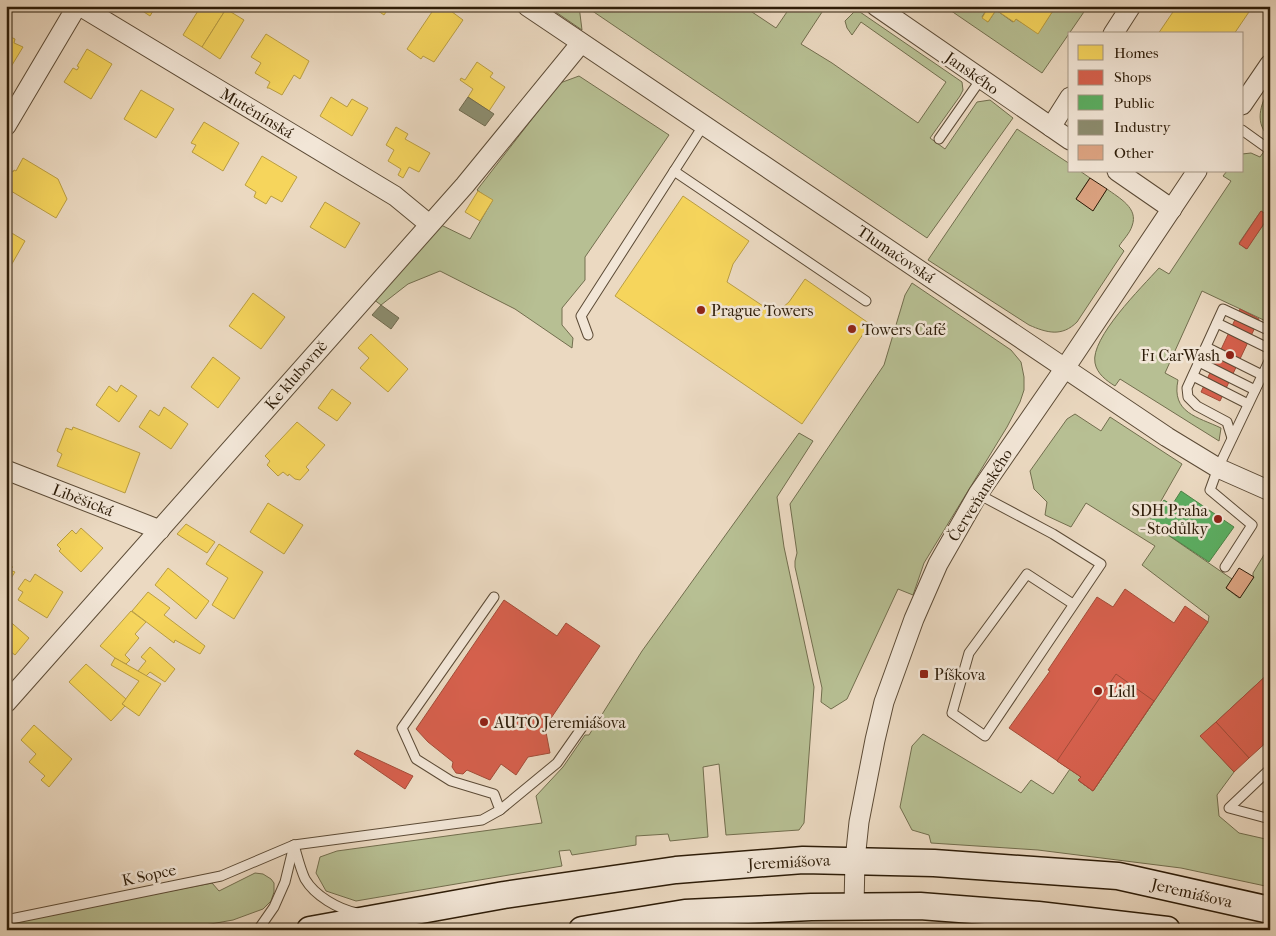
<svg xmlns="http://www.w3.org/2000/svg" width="1276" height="936" viewBox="0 0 1276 936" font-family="'IM FELL French Canon',serif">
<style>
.green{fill:#b7bf93;stroke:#726e4e;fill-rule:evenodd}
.homes{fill:#f6d55c;stroke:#ba9e43}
.shops{fill:#d6604d;stroke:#a34c38}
.public{fill:#5aae61;stroke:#4c8246}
.industry{fill:#8c8c6e;stroke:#706a4f}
.building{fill:#dca381;stroke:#2d1c08}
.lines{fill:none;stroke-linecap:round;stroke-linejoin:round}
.lane-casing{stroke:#5c4b36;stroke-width:11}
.street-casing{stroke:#5c4b36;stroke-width:21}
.secondary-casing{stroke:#2d1c08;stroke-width:29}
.lane{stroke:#f2e6d7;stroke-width:9}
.street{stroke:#f2e6d7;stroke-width:19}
.secondary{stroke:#f2e6d7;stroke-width:26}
.poi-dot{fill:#8f2418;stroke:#f2e6d7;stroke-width:2}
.labels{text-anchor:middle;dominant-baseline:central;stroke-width:5;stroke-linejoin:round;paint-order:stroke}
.street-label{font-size:16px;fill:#2d1c08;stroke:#f2e6d7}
.poi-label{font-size:16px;fill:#2d1c08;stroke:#f2e6d7;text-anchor:start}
</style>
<rect width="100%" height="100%" fill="#ebd9c1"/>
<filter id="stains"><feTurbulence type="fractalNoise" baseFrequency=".004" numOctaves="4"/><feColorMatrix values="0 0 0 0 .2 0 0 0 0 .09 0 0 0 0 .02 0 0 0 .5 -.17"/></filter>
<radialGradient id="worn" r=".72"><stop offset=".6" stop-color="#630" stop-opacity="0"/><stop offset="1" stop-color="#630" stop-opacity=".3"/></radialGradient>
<!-- green -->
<g class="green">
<path d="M 547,6 L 579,6 L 582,30 Z"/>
<path d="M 585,6 L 743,6 L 776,28 L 791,6 L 826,6 L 801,44 L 832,63 L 918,123 L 946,82 L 861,22 L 852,35 L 847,28 L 845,21 L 854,12 L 860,12 L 962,82 L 963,90 L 960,96 L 930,138 L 945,149 L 977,102 L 990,100 L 1013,118 L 927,238 Z"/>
<path d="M 944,6 L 989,6 L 982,17 L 988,22 L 996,10 L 1013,22 L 1016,19 L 1038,33 L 1056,6 L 1088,6 L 1042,73 Z"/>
<path d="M 579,76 L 669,135 L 585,257 L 585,280 L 562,308 L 562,325 L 573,338 L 572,348 L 515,309 L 440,271 L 408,284 L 381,305 L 373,299 L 439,224 L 470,239 L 492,201 L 477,190 L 560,83 Z"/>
<path d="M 1270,89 L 1270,137 C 1254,125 1260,103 1270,89 Z"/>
<path d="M 1017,129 L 1070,164 L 1070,171 L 1080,171 L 1090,178 L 1076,199 L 1093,210 L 1107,189 C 1119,198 1139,208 1132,226 C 1130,233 1123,240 1119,246 L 1124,251 L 1077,322 C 1062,337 1047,333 1029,325 L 928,260 Z"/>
<path d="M 1270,143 L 1270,323 L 1202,291 L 1165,373 L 1178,380 C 1171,413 1198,417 1221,428 L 1219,441 L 1120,379 L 1115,386 C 1107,381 1097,374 1095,363 C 1090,338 1142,287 1159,268 L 1169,274 L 1231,181 L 1223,176 L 1227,171 L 1242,171 L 1242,154 L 1251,153 L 1260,157 ZM 1261,211 L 1269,217 L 1246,249 L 1239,243 Z"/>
<path d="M 912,283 L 1011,350 L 1021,362 L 1024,377 L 1024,390 L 1020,402 L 1007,427 L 924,563 L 913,595 L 898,589 L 847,699 L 831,709 L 821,702 L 822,688 L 795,567 L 795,561 L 797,553 L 790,504 L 884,365 L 905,295 Z"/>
<path d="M 1075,414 L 1101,431 L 1110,417 L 1182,464 L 1149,522 L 1232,579 L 1226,588 L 1239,598 L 1253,578 L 1253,573 L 1270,545 L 1270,672 L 1201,736 L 1234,772 L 1217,795 L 1219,816 L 1239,833 L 1270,840 L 1270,887 L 1181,868 L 1038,850 L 931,843 L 929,835 L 912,830 L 900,807 L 912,746 L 923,734 L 1021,793 L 1031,780 L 1053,794 L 1070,769 L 1081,777 L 1079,781 L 1093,791 L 1208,622 L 1209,616 L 1142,565 L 1155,546 L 1086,503 L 1071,527 L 1045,515 L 1047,502 L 1034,489 L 1030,471 L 1067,419 Z"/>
<path d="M 799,433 L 813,441 L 777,497 L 784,547 L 814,687 L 804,823 L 799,830 L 726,835 L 719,764 L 703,767 L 708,837 L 670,841 L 668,834 L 636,836 L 636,845 L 572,855 L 570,850 L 559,851 L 562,866 L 356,901 L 326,891 L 316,873 L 320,857 L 337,851 L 542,823 L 536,796 L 563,767 L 585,735 L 589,735 L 642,651 Z"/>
<path d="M 255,873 L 263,874 L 271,879 L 274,883 L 274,892 L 271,901 L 263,909 L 233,920 L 177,930 L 6,930 L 6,923 L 212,883 L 219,891 Z"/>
</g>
<!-- homes -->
<g class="homes">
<path d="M 135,6 L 156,6 L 150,16 Z"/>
<path d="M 201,6 L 222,6 L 226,9 L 202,47 L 183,35 Z"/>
<path d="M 371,6 L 390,6 L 384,15 Z"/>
<path d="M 436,6 L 444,6 L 463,20 L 434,62 L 423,56 L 421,59 L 407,49 Z"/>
<path d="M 989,6 L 1056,6 L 1038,34 L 1016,19 L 1014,22 L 996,10 L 988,22 L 982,18 Z"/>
<path d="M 1177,6 L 1253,6 L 1234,34 L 1158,34 Z"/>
<path d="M 226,9 L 244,20 L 220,59 L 202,47 Z"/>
<path d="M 266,34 L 309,61 L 300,79 L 294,75 L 282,95 L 269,88 L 267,88 L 270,82 L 255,73 L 261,63 L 251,57 Z"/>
<path d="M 6,35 L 15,39 L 14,43 L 23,47 L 6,75 Z"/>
<path d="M 87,49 L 112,64 L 91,99 L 64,82 L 73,68 L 77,70 L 79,67 L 77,66 Z"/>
<path d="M 477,62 L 493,73 L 490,77 L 505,87 L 489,111 L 468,97 L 473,89 L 460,80 L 461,78 L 465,80 Z"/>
<path d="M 141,90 L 174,109 L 156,138 L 124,119 Z"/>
<path d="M 331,97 L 347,107 L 352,99 L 368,108 L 352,136 L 320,116 Z"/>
<path d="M 204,122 L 239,143 L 223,171 L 192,152 L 196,145 L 191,143 Z"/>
<path d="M 396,127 L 408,134 L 405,139 L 430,153 L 419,172 L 409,167 L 403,178 L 398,175 L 401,169 L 388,161 L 394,150 L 386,145 Z"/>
<path d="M 262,156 L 297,177 L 282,202 L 271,196 L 266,204 L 254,197 L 256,192 L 245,185 Z"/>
<path d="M 23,158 L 58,179 L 67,199 L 56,218 L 6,188 L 6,172 L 8,169 L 13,172 L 14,170 L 16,171 Z"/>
<path d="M 478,191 L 493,200 L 480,221 L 465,212 Z"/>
<path d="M 683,196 L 749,241 L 733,264 L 727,282 L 775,314 L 789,302 L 805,279 L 870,324 L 802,424 L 615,296 Z"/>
<path d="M 325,202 L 360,223 L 345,248 L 310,227 Z"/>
<path d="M 10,232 L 25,241 L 9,269 L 6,267 L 6,237 Z"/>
<path d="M 253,293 L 285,317 L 261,349 L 229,326 Z"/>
<path d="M 371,334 L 408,369 L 388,392 L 360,368 L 369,358 L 358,348 Z"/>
<path d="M 213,357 L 240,378 L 218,408 L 191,387 Z"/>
<path d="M 121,385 L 137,396 L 119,422 L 96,405 L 109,386 L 117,392 Z"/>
<path d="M 332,389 L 351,403 L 337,421 L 318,408 Z"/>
<path d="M 164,407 L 188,424 L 171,449 L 139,427 L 150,410 L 159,416 Z"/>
<path d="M 297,422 L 325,445 L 306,467 L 309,470 L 300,480 L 295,479 L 289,474 L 288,476 L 283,472 L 278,476 L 267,465 L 270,461 L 265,456 Z"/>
<path d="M 73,427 L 140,453 L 125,493 L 57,466 L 62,454 L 57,451 L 66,428 L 72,430 Z"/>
<path d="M 268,503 L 303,525 L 284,554 L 250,532 Z"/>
<path d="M 186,524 L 215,542 L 207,553 L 177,534 Z"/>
<path d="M 81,528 L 103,548 L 81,572 L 59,551 L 61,549 L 57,545 L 72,530 L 76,534 Z"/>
<path d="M 219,544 L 263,572 L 234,619 L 212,605 L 228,578 L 206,564 Z"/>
<path d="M 6,563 L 13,567 L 10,570 L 15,572 L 6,586 Z"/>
<path d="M 168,568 L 209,601 L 196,619 L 155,585 Z"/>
<path d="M 35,574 L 63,592 L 47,618 L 18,600 L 23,592 L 18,589 L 25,579 L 30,582 Z"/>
<path d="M 148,592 L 170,608 L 164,615 L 205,646 L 200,654 L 175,640 L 174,643 L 132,611 Z"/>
<path d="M 131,611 L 146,622 L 135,634 L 139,638 L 125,655 L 130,660 L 126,664 L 115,658 L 100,646 Z"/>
<path d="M 6,618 L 29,638 L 15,655 L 6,648 Z"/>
<path d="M 150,647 L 175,669 L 165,682 L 150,672 L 146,676 L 138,671 L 146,661 L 141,657 Z"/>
<path d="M 115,658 L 161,684 L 139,716 L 122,704 L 139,681 L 111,665 Z"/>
<path d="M 86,664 L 126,699 L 122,704 L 125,706 L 111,721 L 69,682 Z"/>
<path d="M 34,725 L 72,759 L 49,787 L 41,780 L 45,776 L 29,762 L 36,754 L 21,740 Z"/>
</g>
<!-- shops -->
<g class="shops">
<path d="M 1261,211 L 1269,216 L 1247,249 L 1239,244 Z"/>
<path d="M 1240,309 L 1259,319 L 1220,401 L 1201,392 Z"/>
<path d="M 1125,589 L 1174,623 L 1185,606 L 1208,622 L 1093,791 L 1078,780 L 1081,777 L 1009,728 L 1050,671 L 1048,670 L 1097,597 L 1113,607 Z"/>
<path d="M 504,600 L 557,636 L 566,623 L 600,646 L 545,727 L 550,753 L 528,757 L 516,775 L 501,764 L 490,780 L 467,770 L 463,774 L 456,773 L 452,767 L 453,762 L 428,742 L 416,729 Z"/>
<path d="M 1270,672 L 1270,739 L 1249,758 L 1216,722 Z"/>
<path d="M 1116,674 L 1154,701 L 1093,791 L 1078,780 L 1081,777 L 1057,761 Z"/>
<path d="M 1216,722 L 1249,758 L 1234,772 L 1200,736 Z"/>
<path d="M 357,750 L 413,776 L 405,789 L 354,754 Z"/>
</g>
<!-- public -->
<path class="public" d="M 1181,491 L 1234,527 L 1209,562 L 1149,522 L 1164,500 L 1172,505 Z"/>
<!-- industry -->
<g class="industry">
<path d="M 468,97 L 494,114 L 485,126 L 459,110 Z"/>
<path d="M 381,305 L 399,318 L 391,329 L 372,315 Z"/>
</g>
<!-- building -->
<g class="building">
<path d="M 1090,178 L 1107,189 L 1093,211 L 1076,199 Z"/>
<path d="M 1239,568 L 1254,577 L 1240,598 L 1226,588 Z"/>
</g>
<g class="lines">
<!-- lane casing -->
<g class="lane-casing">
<g id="lane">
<path d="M 1242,130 L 1270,150"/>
<path d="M 939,139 L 981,79"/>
<path d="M 674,171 L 866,301"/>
<path d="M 1217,323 L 1270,349"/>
<path d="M 588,335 L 581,316 L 703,126"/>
<path d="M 1206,347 L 1262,375"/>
<path d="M 1199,362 L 1255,390"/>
<path d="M 1193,376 L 1248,404"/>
<path d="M 1232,438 L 1227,422 L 1197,406 L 1188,397 L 1187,388 L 1223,309 L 1270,331"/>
<path d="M 978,494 L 1053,534 L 1101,564 L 985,736 L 952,713 L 969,653 L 1027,574 L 1073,604"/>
<path d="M 1225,567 L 1252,525 L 1210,490 L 1218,468 L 1270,359"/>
<path d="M 1270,769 L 1229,808 L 1270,819"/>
<path d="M 500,810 L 557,763 L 583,726"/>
<path d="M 294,845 C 297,855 300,868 305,879 C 315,896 338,909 357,913"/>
<path d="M 6,920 L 221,876 L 294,845 L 482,820 L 500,810 L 494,794 L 451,781 L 416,759 L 402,728 L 494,597"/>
<path d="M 258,930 L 274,907 L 285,882 L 294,845"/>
</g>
</g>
<!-- street casing -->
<g class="street-casing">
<g id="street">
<path d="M 80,6 L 395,196 L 429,224"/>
<path d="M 527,6 L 1167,437 L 1218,468 L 1270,491"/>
<path d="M 876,6 L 1070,140"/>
<path d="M 1113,34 L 1131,6"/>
<path d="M 1242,105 L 1270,64"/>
<path d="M 6,126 L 77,6"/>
<path d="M 1051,127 L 1070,97"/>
<path d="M 1117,171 L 1172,209"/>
<path d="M 6,470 L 160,530"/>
<path d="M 6,703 L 465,185 L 581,43"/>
<path d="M 854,906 L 855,860 L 859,822 L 875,740 L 884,702 L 914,619 L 938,564 L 978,494 L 1065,368 L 1197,171"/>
</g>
</g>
<!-- secondary casing -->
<g class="secondary-casing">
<g id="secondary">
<path d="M 310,930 L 504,895 L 676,870 L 803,860 L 934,863 L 1118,876 L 1270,910"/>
<path d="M 582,930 L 685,913 L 811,907 L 920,906 L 1038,915 L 1167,930"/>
</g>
</g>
<!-- lane -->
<use href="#lane" class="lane"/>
<!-- street -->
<use href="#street" class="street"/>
<!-- secondary -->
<use href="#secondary" class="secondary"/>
</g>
<!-- markers -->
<g class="poi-dot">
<circle cx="701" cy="310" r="5"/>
<circle cx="852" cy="329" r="5"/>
<circle cx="1230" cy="355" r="5"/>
<circle cx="1218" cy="519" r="5"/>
<rect x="919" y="669" width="10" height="10" rx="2.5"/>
<circle cx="1098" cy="691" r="5"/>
<circle cx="484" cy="722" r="5"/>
</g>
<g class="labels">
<!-- street labels -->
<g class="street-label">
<text transform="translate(972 73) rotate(35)">Janského</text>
<text transform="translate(257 113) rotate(31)">Mutěnínská</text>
<text transform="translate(896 254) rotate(34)">Tlumačovská</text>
<text transform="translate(296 375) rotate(-49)">Ke klubovně</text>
<text transform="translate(980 495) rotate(-58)">Červeňanského</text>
<text transform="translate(83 500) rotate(21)">Liběšická</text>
<text transform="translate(789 862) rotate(-3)">Jeremiášova</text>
<text transform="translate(149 875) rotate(-12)">K Sopce</text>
<text transform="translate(1192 893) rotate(13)">Jeremiášova</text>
</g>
<!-- poi labels -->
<g class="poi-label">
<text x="711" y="310">Prague Towers</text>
<text x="862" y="329">Towers Café</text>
<text x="1220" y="355" text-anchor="end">F1 CarWash</text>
<text x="1208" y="510" text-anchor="end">SDH Praha<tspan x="1208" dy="18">- Stodůlky</tspan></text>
<text x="934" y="674">Píškova</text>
<text x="1108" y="691">Lidl</text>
<text x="494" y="722">AUTO Jeremiášova</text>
</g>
</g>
<!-- margin -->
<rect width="1276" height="936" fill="none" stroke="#ebd9c1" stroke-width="25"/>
<rect x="8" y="8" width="1261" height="921" fill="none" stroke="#2d1c08" stroke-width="2.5"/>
<rect x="12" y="12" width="1251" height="911" fill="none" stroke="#2d1c08"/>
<!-- legend -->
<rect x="1068" y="32" width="175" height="140" fill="#f2e6d7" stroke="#a39584"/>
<rect x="1078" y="45" width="25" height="15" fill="#f6d55c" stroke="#a39584"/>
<text x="1114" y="58" font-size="15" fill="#2d1c08">Homes</text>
<rect x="1078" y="70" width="25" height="15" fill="#d6604d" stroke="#a39584"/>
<text x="1114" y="82" font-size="15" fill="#2d1c08">Shops</text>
<rect x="1078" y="95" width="25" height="15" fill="#5aae61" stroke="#a39584"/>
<text x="1114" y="108" font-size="15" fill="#2d1c08">Public</text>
<rect x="1078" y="120" width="25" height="15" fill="#8c8c6e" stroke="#a39584"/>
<text x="1114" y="132" font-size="15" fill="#2d1c08">Industry</text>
<rect x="1078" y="145" width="25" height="15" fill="#dca381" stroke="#a39584"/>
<text x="1114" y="158" font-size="15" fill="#2d1c08">Other</text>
<rect width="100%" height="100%" filter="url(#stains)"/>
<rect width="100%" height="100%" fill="url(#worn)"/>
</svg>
